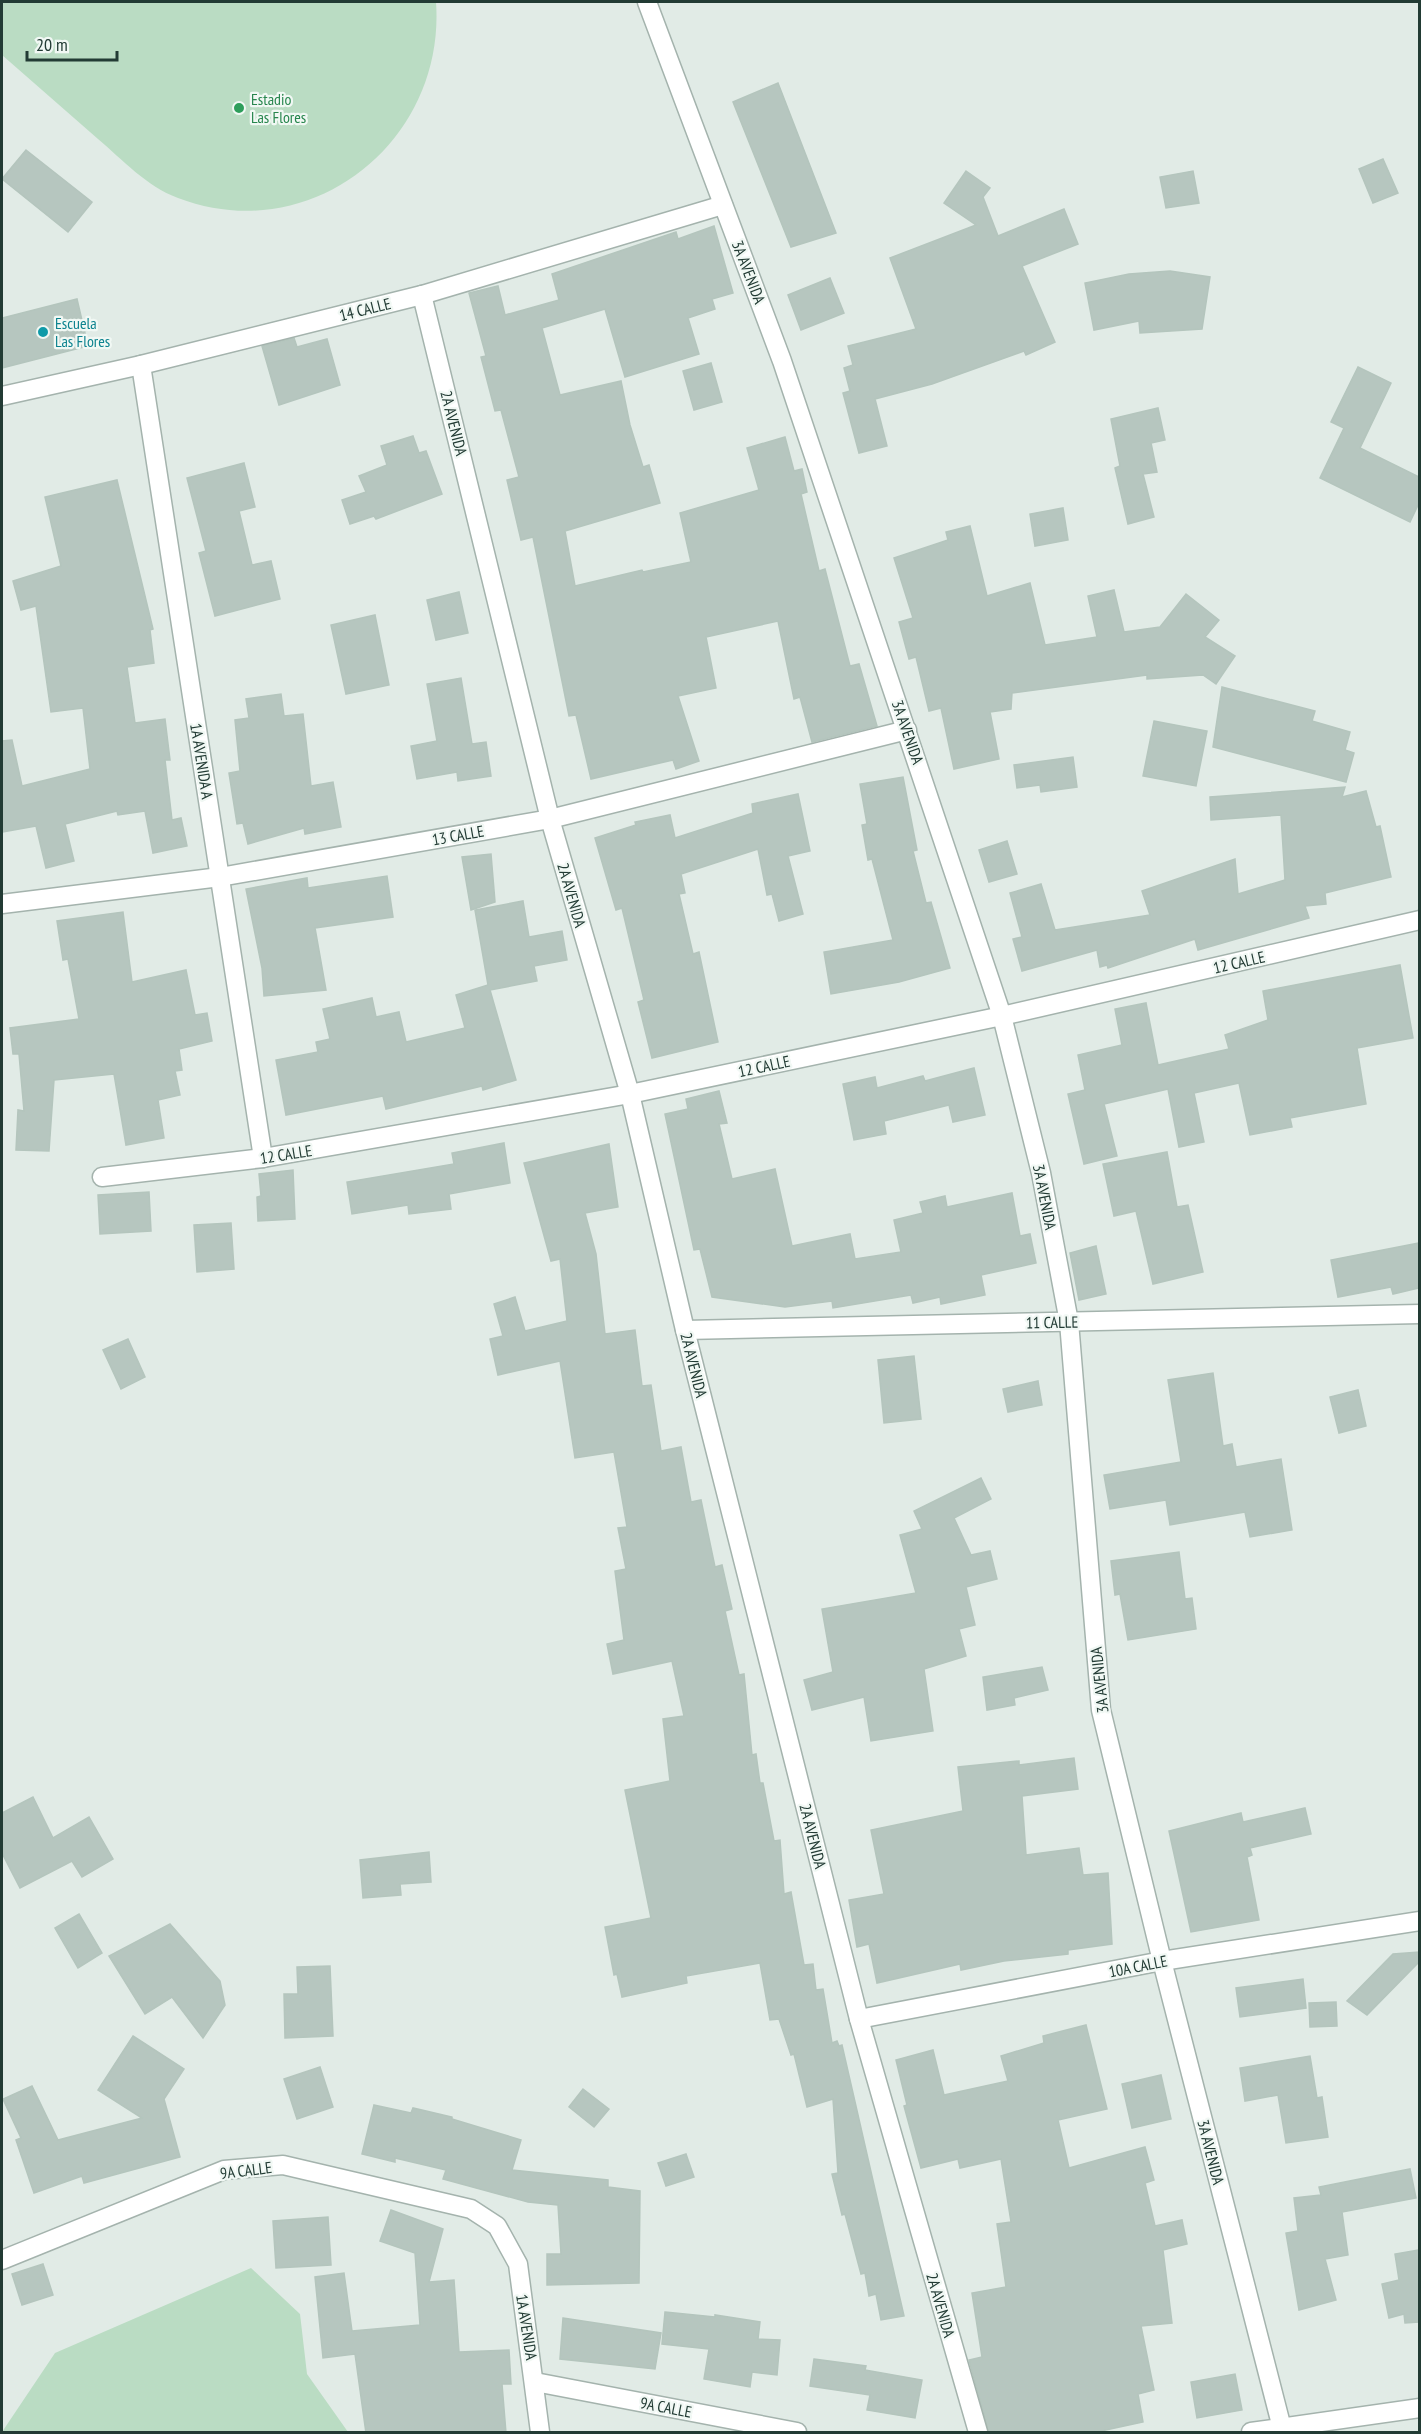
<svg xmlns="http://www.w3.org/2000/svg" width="1421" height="2434" viewBox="0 0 1421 2434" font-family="'PT Sans Narrow',sans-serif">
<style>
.green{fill:#badcc3}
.building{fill:#b6c6bf;stroke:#b4c5bd;stroke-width:1.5}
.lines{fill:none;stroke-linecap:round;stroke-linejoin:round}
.minor-casing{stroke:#a4b3ad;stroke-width:21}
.minor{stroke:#fff;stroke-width:18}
.leisure-dot{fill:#2e9e5b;stroke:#f1f8f4;stroke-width:2}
.culture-dot{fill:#0f9aa8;stroke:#f1f8f4;stroke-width:2}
.labels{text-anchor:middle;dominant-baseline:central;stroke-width:4.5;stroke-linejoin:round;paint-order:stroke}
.leisure-label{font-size:16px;fill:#27864d;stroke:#f1f8f4;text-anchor:start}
.street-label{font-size:16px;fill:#223b34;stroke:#f1f8f4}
.culture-label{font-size:16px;fill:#0d838f;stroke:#f1f8f4;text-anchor:start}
</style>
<rect width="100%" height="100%" fill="#e1ebe6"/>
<!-- green -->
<g class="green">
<path d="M 2,2 L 436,2 C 446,141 312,249 178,198 C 146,186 123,160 98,139 C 66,111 34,83 2,55 Z"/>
<path d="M 251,2268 L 300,2314 L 307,2374 L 348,2432 L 2,2432 L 55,2353 Z"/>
</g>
<!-- building -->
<g class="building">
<path d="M 778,83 L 836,233 L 791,247 L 733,102 Z"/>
<path d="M 26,150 L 92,202 L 68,232 L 2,179 Z"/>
<path d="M 1383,159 L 1398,193 L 1373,203 L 1359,169 Z"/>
<path d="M 966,171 L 990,188 L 983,197 L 998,236 L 1064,209 L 1078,244 L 1022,266 L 1055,342 L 1026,355 L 1024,351 L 932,384 L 875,399 L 887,446 L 859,453 L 843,393 L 850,391 L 844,368 L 853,365 L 848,346 L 916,329 L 890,258 L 976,225 L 944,203 Z"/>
<path d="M 1193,171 L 1199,203 L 1166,208 L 1160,177 Z"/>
<path d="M 714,226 L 733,293 L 712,299 L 715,309 L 688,318 L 699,354 L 625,377 L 605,309 L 542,328 L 560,395 L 621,381 L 630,425 L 643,467 L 649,465 L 660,503 L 565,531 L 575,586 L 642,570 L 643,572 L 691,562 L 680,513 L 759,490 L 747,448 L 785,437 L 794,471 L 802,469 L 807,492 L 801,494 L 819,571 L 825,569 L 850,666 L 859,664 L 877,726 L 812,742 L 800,697 L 794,699 L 778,621 L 706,637 L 716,688 L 678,696 L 699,761 L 676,769 L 673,760 L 591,779 L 576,715 L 569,716 L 533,537 L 521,540 L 507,480 L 519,477 L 501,410 L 495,411 L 481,357 L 486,356 L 469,293 L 498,286 L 505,315 L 559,300 L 552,274 L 676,232 L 678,239 Z"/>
<path d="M 1170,271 L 1210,277 L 1202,329 L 1140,333 L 1139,321 L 1094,330 L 1085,283 L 1129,274 Z"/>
<path d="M 830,278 L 844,313 L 801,330 L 788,295 Z"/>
<path d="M 77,299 L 88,346 L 2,368 L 2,318 Z"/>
<path d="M 294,338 L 297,347 L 327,339 L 340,385 L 279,405 L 262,346 Z"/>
<path d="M 711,363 L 722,402 L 694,410 L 683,371 Z"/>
<path d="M 1358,367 L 1391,383 L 1360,448 L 1419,477 L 1419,503 L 1410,522 L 1320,478 L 1344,428 L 1331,422 Z"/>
<path d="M 1158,408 L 1165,440 L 1151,443 L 1157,472 L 1143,474 L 1154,517 L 1128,524 L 1115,468 L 1120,466 L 1111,419 Z"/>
<path d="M 413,436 L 419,453 L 426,451 L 442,494 L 376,519 L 374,516 L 350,524 L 342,500 L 366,492 L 359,476 L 387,465 L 381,446 Z"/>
<path d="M 244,463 L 255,507 L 239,511 L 252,565 L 271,561 L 280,599 L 215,616 L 199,553 L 206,551 L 187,478 Z"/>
<path d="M 117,480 L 153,629 L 150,630 L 154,663 L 127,667 L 135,723 L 165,719 L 170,760 L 165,760 L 172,820 L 181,818 L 187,846 L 153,853 L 145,811 L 118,815 L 117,811 L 65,824 L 74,861 L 46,868 L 36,826 L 2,832 L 2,741 L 12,740 L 22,786 L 90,769 L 83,708 L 51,712 L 36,606 L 21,610 L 13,581 L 61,566 L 45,497 Z"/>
<path d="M 1063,508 L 1068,540 L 1035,546 L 1030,514 Z"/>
<path d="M 970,526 L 987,596 L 1030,583 L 1045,645 L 1097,637 L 1088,596 L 1114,590 L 1124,632 L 1160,627 L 1186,594 L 1219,620 L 1205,637 L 1235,656 L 1216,684 L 1203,675 L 1147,679 L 1147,675 L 1012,693 L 1011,709 L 990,712 L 999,759 L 954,769 L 941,708 L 929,711 L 916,657 L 909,659 L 899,622 L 913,618 L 894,558 L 948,540 L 946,532 Z"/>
<path d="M 459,592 L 468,633 L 436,640 L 427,600 Z"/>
<path d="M 375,615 L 389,685 L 346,694 L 331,625 Z"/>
<path d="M 461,678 L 472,744 L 486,742 L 491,776 L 458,781 L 457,772 L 417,779 L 411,746 L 437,741 L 427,684 Z"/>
<path d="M 1222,687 L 1315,711 L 1312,721 L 1350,732 L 1345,750 L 1354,753 L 1346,782 L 1213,747 Z"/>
<path d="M 281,694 L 284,716 L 303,714 L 311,786 L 333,782 L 341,827 L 305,834 L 304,828 L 248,844 L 243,823 L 237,824 L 229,773 L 240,771 L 235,720 L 249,718 L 246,699 Z"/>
<path d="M 1154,721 L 1207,731 L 1196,786 L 1143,776 Z"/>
<path d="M 1073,757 L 1077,787 L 1041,792 L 1040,785 L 1017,788 L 1014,765 Z"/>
<path d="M 903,777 L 917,850 L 913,851 L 926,903 L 931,902 L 950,968 L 899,982 L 831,994 L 824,952 L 893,940 L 872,859 L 868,860 L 862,825 L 867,824 L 860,784 Z"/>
<path d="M 1345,787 L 1342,797 L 1366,791 L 1376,827 L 1380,826 L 1391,877 L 1325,893 L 1326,904 L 1305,906 L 1309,918 L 1198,950 L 1195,939 L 1108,968 L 1107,965 L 1100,967 L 1097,950 L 1022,971 L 1013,939 L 1022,937 L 1010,893 L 1041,884 L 1055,930 L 1150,915 L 1142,891 L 1235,859 L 1238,894 L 1285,880 L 1281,815 L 1211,820 L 1210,797 Z"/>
<path d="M 798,794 L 810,851 L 788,856 L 803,914 L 779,921 L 772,894 L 767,895 L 758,849 L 681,874 L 685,893 L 679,894 L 693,954 L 699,952 L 718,1042 L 652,1058 L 638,1002 L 644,1000 L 622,908 L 616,910 L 595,838 L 636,825 L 635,822 L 670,815 L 675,838 L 753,813 L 752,804 Z"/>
<path d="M 1007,841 L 1017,874 L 989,882 L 979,850 Z"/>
<path d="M 491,854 L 495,902 L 471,910 L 462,857 Z"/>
<path d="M 387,876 L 393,917 L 315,928 L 326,990 L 264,996 L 262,968 L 246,889 L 307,878 L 308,888 Z"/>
<path d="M 523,901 L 529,937 L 562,931 L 567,960 L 534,966 L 537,981 L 490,990 L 516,1080 L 483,1090 L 482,1086 L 386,1109 L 383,1096 L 286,1115 L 276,1060 L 318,1052 L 316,1042 L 330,1039 L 323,1009 L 372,998 L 376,1017 L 399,1012 L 406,1042 L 465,1028 L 456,995 L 488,985 L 475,910 Z"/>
<path d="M 123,912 L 132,982 L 186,970 L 195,1015 L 207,1013 L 212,1041 L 179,1049 L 182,1070 L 175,1071 L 180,1095 L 158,1100 L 164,1138 L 126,1145 L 114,1074 L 54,1080 L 49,1151 L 16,1150 L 18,1110 L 24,1111 L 19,1054 L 13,1054 L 10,1028 L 79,1019 L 68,959 L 63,960 L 57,921 Z"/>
<path d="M 1400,965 L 1413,1038 L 1357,1048 L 1366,1104 L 1290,1118 L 1292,1127 L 1250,1135 L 1239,1083 L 1194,1093 L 1204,1142 L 1179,1147 L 1168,1089 L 1104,1104 L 1117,1156 L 1084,1164 L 1068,1094 L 1085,1090 L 1078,1055 L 1122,1045 L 1115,1009 L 1146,1003 L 1158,1065 L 1229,1049 L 1225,1035 L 1268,1020 L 1263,991 Z"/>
<path d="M 974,1068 L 985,1115 L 953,1122 L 949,1105 L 884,1121 L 886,1134 L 854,1140 L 843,1084 L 875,1077 L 877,1088 L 923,1076 L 925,1081 Z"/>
<path d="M 719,1091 L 727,1123 L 719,1124 L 732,1179 L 775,1169 L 792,1246 L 850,1234 L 855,1259 L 901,1252 L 894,1220 L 923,1213 L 920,1202 L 945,1196 L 947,1207 L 1012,1193 L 1020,1236 L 1030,1234 L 1036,1263 L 981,1275 L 985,1295 L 941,1304 L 940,1297 L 913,1303 L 911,1295 L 833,1308 L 832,1301 L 785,1307 L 712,1297 L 700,1249 L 694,1250 L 665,1114 L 688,1109 L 686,1099 Z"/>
<path d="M 504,1143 L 510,1183 L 449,1194 L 451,1209 L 409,1214 L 408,1205 L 352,1214 L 347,1182 L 454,1164 L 452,1153 Z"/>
<path d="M 609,1144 L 618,1207 L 585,1213 L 596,1254 L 605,1334 L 635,1330 L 642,1386 L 651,1385 L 661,1451 L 681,1447 L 691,1502 L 701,1500 L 715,1567 L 722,1565 L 732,1609 L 725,1611 L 739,1675 L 744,1674 L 752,1755 L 756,1754 L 760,1783 L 763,1783 L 774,1841 L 780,1840 L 784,1894 L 791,1892 L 804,1965 L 813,1964 L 816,1990 L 823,1989 L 832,2043 L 837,2041 L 839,2046 L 842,2045 L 904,2316 L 881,2320 L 876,2294 L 869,2296 L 865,2273 L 861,2274 L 845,2214 L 842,2215 L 832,2174 L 838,2173 L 833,2099 L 807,2107 L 794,2054 L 791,2055 L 779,2019 L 770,2020 L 760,1963 L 686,1976 L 687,1983 L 622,1997 L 617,1974 L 614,1975 L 605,1927 L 651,1918 L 625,1790 L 670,1781 L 663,1719 L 684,1716 L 672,1661 L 613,1674 L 607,1644 L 624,1640 L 615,1571 L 626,1569 L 618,1528 L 627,1527 L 614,1452 L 575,1458 L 560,1361 L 498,1375 L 490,1339 L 503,1336 L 494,1304 L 515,1297 L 525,1331 L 567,1321 L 560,1259 L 551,1261 L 524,1163 Z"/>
<path d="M 1167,1152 L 1177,1207 L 1188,1205 L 1203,1272 L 1153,1284 L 1136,1211 L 1114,1216 L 1103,1164 Z"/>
<path d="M 293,1170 L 295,1219 L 258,1221 L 257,1197 L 261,1196 L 259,1174 Z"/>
<path d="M 149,1192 L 151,1231 L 100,1234 L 98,1195 Z"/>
<path d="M 231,1223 L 234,1269 L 197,1272 L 194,1225 Z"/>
<path d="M 1419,1243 L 1419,1288 L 1393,1294 L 1391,1287 L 1338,1297 L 1331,1260 Z"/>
<path d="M 1096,1246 L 1106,1294 L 1079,1300 L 1070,1253 Z"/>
<path d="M 128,1339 L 145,1377 L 121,1389 L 103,1350 Z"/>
<path d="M 914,1356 L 921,1419 L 884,1423 L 878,1360 Z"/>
<path d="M 1213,1373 L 1223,1446 L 1232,1444 L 1236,1467 L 1281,1459 L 1292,1530 L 1250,1537 L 1245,1512 L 1170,1525 L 1166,1500 L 1110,1509 L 1104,1475 L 1181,1462 L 1168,1380 Z"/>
<path d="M 1038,1381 L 1042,1405 L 1008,1412 L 1003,1389 Z"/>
<path d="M 1358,1390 L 1366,1426 L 1339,1433 L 1330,1397 Z"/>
<path d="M 981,1478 L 991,1499 L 954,1518 L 971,1555 L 990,1551 L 997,1579 L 966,1587 L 975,1625 L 959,1629 L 966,1656 L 924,1669 L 933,1731 L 871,1741 L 864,1697 L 812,1710 L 804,1680 L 833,1672 L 822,1609 L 916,1593 L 900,1535 L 922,1529 L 914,1511 Z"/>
<path d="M 1179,1552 L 1185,1599 L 1192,1598 L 1196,1629 L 1128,1640 L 1120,1594 L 1115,1595 L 1111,1561 Z"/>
<path d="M 1042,1667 L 1048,1690 L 1014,1698 L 1015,1705 L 987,1710 L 983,1677 Z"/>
<path d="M 1074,1758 L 1078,1789 L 1022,1796 L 1026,1855 L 1079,1848 L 1083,1875 L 1108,1873 L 1112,1944 L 1068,1950 L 1068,1954 L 1004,1961 L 961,1970 L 960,1964 L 877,1983 L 869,1944 L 857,1947 L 849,1900 L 884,1894 L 871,1830 L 963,1811 L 958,1767 L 1019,1761 L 1019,1765 Z"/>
<path d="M 33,1797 L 53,1838 L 89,1817 L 113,1859 L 82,1877 L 72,1861 L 20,1888 L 2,1853 L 2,1813 Z"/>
<path d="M 1305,1808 L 1311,1834 L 1250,1848 L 1252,1855 L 1247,1857 L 1259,1920 L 1191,1932 L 1169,1831 L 1241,1813 L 1243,1822 Z"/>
<path d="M 429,1852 L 431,1882 L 400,1884 L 401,1895 L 363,1898 L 360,1860 Z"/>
<path d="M 79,1914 L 102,1953 L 78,1968 L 55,1928 Z"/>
<path d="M 170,1924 L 220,1981 L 225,2005 L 203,2038 L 172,1997 L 145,2014 L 109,1956 Z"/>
<path d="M 1419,1952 L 1419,1962 L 1367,2015 L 1347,2001 L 1393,1954 Z"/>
<path d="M 330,1966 L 333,2036 L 285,2038 L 284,1994 L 298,1994 L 297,1967 Z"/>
<path d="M 1303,1979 L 1306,2008 L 1240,2017 L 1236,1988 Z"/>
<path d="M 1336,2002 L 1337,2026 L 1310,2027 L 1309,2003 Z"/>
<path d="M 1086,2025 L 1107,2109 L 1058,2120 L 1069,2168 L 1145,2147 L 1154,2180 L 1145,2183 L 1155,2226 L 1182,2220 L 1187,2244 L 1163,2250 L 1172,2323 L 1141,2326 L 1154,2390 L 1138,2394 L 1143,2422 L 1092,2433 L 989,2433 L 969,2360 L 982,2357 L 972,2293 L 1006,2287 L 997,2224 L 1011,2222 L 1001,2159 L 960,2168 L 958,2159 L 921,2168 L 904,2106 L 907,2105 L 896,2060 L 933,2050 L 944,2095 L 1008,2081 L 1001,2056 L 1044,2043 L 1043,2036 Z"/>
<path d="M 133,2036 L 184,2069 L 164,2099 L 180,2157 L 84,2183 L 82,2176 L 34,2193 L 16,2140 L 21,2138 L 3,2099 L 32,2086 L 58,2140 L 142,2118 L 98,2090 Z"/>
<path d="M 1310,2056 L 1317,2098 L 1322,2097 L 1328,2137 L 1286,2143 L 1278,2095 L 1245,2101 L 1240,2068 Z"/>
<path d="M 320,2067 L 333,2107 L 297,2119 L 284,2079 Z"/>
<path d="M 1161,2075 L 1171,2119 L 1132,2128 L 1122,2084 Z"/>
<path d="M 583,2089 L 609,2109 L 594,2127 L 569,2107 Z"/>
<path d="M 374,2105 L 411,2113 L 413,2108 L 452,2117 L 452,2119 L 521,2140 L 512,2170 L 608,2180 L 608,2187 L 640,2191 L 639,2283 L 547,2285 L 547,2254 L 561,2254 L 558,2205 L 528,2202 L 443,2179 L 446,2170 L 395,2158 L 395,2162 L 362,2154 Z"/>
<path d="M 686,2154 L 694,2177 L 666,2186 L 658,2163 Z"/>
<path d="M 1410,2169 L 1416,2198 L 1342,2212 L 1348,2255 L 1325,2259 L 1336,2300 L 1299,2310 L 1286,2233 L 1298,2231 L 1294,2198 L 1321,2195 L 1319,2187 Z"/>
<path d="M 391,2210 L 443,2229 L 429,2282 L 454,2280 L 459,2352 L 509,2350 L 511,2384 L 502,2384 L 506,2433 L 366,2433 L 355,2354 L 323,2358 L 315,2277 L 344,2273 L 352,2331 L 420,2325 L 415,2253 L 380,2241 Z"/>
<path d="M 328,2217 L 331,2265 L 276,2268 L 273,2221 Z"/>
<path d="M 1419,2250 L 1419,2322 L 1405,2323 L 1404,2314 L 1389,2318 L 1382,2284 L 1399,2280 L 1395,2254 Z"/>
<path d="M 43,2264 L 53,2295 L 22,2305 L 12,2274 Z"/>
<path d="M 665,2312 L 715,2317 L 715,2315 L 760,2322 L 758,2339 L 780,2340 L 777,2375 L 752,2372 L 750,2387 L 704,2379 L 709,2349 L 662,2344 Z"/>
<path d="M 563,2318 L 661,2333 L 655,2369 L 560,2359 Z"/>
<path d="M 814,2359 L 866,2366 L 865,2370 L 922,2380 L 915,2418 L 867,2410 L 870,2395 L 810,2386 Z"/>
<path d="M 1235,2374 L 1242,2410 L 1197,2418 L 1191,2382 Z"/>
</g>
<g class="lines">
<!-- minor casing -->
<g class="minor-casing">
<g id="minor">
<path d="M 647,2 L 782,361 L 1002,1016 L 1041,1173 L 1069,1322 L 1101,1710 L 1162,1961 L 1283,2432"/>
<path d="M 422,295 L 550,819 L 630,1094 L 685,1330 L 859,2019 L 978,2432"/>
<path d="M 141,365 L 263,1158"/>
<path d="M 2,396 L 141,365 L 422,295 L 723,205"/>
<path d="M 2,904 L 220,877 L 550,819 L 907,730"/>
<path d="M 102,1177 L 263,1158 L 630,1094 L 1002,1016 L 1420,920"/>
<path d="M 685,1330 L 1420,1314"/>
<path d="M 859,2019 L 1162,1961 L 1420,1921"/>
<path d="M 2,2260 L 224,2170 L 283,2165 L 471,2209 L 497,2226 L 518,2264 L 540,2432"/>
<path d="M 535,2382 L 797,2432"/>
<path d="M 1251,2432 L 1420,2408"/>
</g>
</g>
<!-- minor -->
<use href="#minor" class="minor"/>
</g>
<!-- markers -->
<circle class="leisure-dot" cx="239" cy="108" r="6"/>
<circle class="culture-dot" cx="43" cy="332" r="6"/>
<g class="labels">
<!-- leisure labels -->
<g class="leisure-label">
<text x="251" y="99">Estadio<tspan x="251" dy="18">Las Flores</tspan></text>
</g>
<!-- street labels -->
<g class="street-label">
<text transform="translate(749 272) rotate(69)">3A AVENIDA</text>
<text transform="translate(365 309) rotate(-14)">14 CALLE</text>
<text transform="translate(454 423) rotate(76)">2A AVENIDA</text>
<text transform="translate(908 732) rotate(71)">3A AVENIDA</text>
<text transform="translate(202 761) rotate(81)">1A AVENIDA A</text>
<text transform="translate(458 835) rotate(-10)">13 CALLE</text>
<text transform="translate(572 895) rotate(74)">2A AVENIDA</text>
<text transform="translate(1239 962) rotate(-13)">12 CALLE</text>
<text transform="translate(764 1066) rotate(-12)">12 CALLE</text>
<text transform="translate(286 1154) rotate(-9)">12 CALLE</text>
<text transform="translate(1045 1197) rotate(79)">3A AVENIDA</text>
<text transform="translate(1052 1322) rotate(-1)">11 CALLE</text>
<text transform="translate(694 1365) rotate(76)">2A AVENIDA</text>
<text transform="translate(1099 1680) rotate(-96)">3A AVENIDA</text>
<text transform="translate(813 1836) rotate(76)">2A AVENIDA</text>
<text transform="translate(1138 1966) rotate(-11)">10A CALLE</text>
<text transform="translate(1211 2152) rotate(76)">3A AVENIDA</text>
<text transform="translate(246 2170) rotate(-7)">9A CALLE</text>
<text transform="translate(941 2305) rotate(74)">2A AVENIDA</text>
<text transform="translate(527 2327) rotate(81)">1A AVENIDA</text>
<text transform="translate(666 2407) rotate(11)">9A CALLE</text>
</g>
<!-- culture labels -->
<g class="culture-label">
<text x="55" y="323">Escuela<tspan x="55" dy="18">Las Flores</tspan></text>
</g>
</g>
<!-- border -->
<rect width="1421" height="2434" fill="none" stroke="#223b34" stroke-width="6"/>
<!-- scale -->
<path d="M27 51v9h90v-9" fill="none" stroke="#223b34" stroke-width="3"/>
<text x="36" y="51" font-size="18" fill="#223b34" stroke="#f1f8f4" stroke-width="4.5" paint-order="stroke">20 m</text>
</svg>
